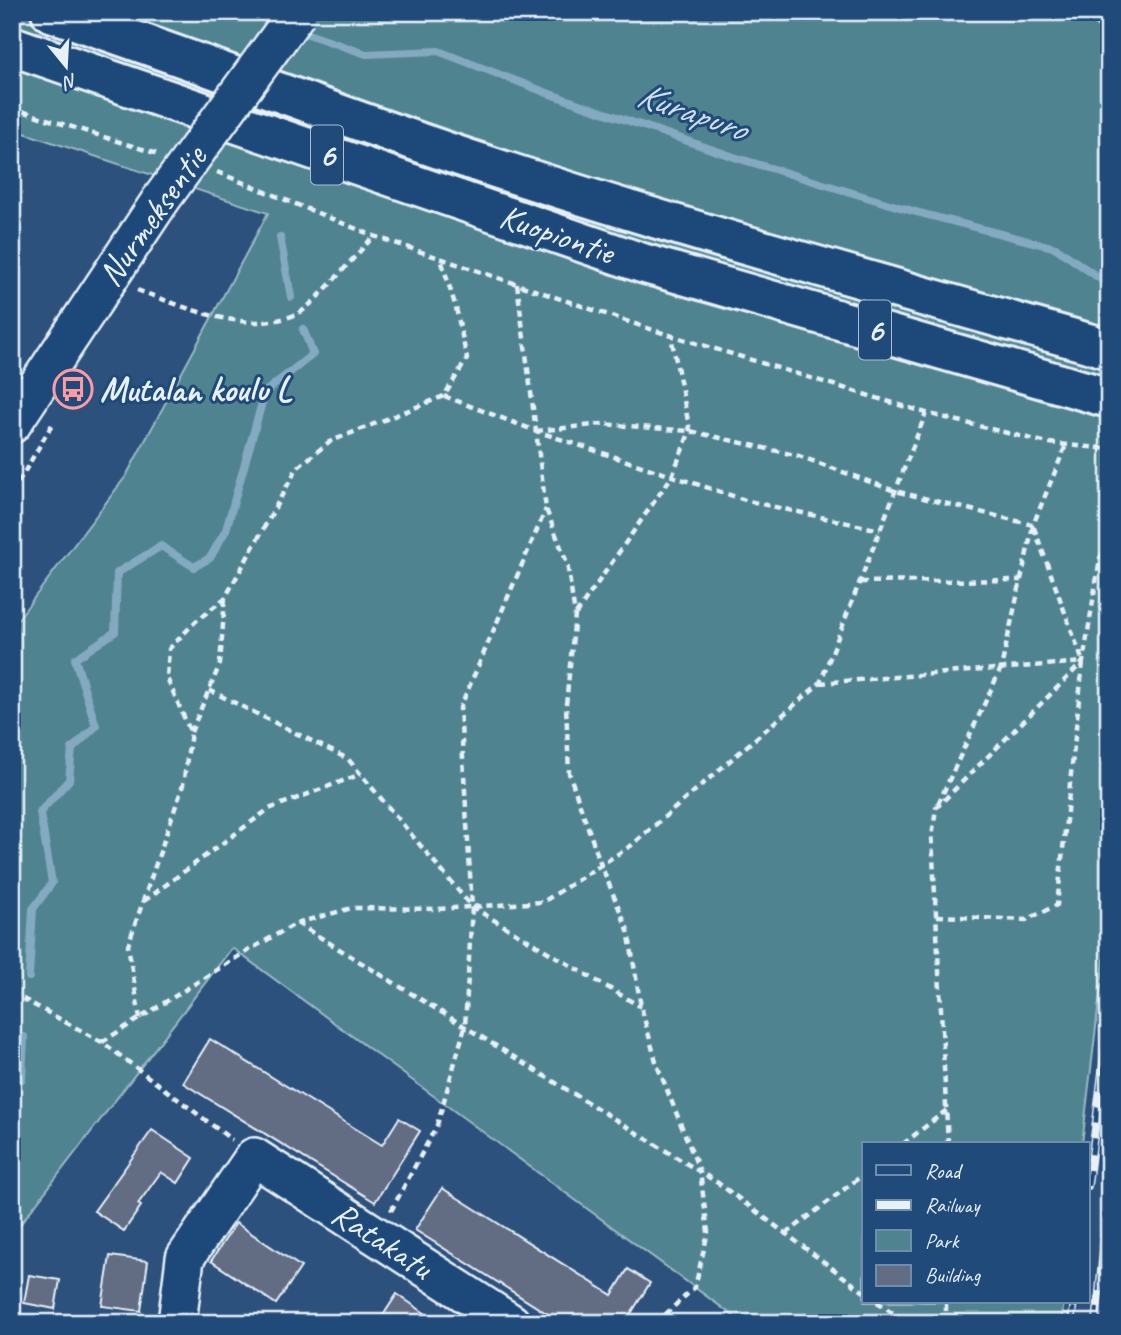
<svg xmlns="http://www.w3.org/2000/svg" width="1121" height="1335" viewBox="0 0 1121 1335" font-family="Caveat,sans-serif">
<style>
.green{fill:#4f8390;stroke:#9cbac4;stroke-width:2}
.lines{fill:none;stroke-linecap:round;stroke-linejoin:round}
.stream{stroke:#84aac1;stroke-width:8}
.building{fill:#626c82;stroke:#e8f1f8;stroke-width:2}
.minor-casing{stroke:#e8f1f8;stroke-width:42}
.highway-casing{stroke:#e8f1f8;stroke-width:44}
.path{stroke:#e8f1f8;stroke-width:4.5;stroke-dasharray:7 5;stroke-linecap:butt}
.minor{stroke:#1f4a7a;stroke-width:37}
.highway{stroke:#1f4a7a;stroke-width:38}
.rail-casing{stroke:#e8f1f8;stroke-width:8}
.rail{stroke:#1f4a7a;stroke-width:5;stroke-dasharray:16;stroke-linecap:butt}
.minor-bridge-casing{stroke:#e8f1f8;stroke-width:42;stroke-linecap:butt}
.minor-bridge{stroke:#1f4a7a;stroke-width:37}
.labels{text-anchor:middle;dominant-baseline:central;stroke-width:6;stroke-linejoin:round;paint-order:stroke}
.shield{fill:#1f4a7a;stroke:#acbfd2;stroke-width:2}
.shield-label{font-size:33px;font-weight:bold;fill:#e8f1f8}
.street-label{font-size:35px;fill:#e8f1f8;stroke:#1f4a7a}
.poi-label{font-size:35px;font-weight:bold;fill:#e8f1f8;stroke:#1f4a7a;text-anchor:start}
.water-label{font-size:37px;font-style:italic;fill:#cfdfea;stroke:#1f4a7a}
</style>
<rect width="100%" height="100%" fill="#2c517c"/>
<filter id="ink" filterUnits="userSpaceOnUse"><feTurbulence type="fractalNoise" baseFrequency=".0143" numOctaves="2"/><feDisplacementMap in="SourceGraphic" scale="14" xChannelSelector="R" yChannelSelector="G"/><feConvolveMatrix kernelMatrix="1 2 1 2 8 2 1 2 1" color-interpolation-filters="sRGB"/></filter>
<g filter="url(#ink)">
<!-- green -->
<path class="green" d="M 12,12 L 1109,12 L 1109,918 L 1082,1144 L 864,1144 L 864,1302 L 1064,1302 L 1061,1323 L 743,1323 L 232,948 L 12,1235 L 12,627 L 126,476 L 268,213 L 12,129 Z"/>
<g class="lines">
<!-- stream -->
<g class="stream">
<path d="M 251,12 L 278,23"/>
<path d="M 296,30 L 366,54 L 438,51 L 550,94 L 737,158 L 916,212 L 1056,248 L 1109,285"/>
<path d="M 280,237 L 291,297"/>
<path d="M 29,977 L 33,909 L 52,883 L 40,812 L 69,780 L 72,749 L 96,726 L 75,659 L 115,632 L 117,573 L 161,546 L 194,567 L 210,558 L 226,530 L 265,392 L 313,354 L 303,329"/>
<path d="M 12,1083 L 22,1079 L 24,1037"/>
</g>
</g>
<!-- building -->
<g class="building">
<path d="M 210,1039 L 382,1145 L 399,1118 L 420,1131 L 375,1202 L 183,1083 Z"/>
<path d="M 152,1130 L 194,1158 L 178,1183 L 161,1172 L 138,1204 L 141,1206 L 124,1231 L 94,1211 Z"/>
<path d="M 442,1188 L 612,1295 L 628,1269 L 650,1283 L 625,1323 L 562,1323 L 415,1230 Z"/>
<path d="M 236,1223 L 301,1267 L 276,1304 L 211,1261 Z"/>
<path d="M 110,1256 L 148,1261 L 141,1311 L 102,1306 Z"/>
<path d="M 29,1275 L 60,1280 L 55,1309 L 24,1303 Z"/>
<path d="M 397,1294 L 439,1323 L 378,1323 Z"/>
</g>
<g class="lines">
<!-- minor casing -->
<g class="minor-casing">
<g id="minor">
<path d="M 12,424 L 160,201"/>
<path d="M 177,1323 L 185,1258 L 254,1157 L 511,1323"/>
</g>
</g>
<!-- highway casing -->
<g class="highway-casing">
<g id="highway">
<path d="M 51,12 C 196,60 338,116 483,164 C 689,232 900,289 1109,349"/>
<path d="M 12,46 L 642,263 L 1109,398"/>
</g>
</g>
<!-- path -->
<g class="path">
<path d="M 1088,12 L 1109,39"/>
<path d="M 12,108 L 158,154"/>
<path d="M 217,172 L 374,236 L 653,330 L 926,413 L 1048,443 L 1109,449"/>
<path d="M 517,284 L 546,509 L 567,563 L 575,615 L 566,705 L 569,773 L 601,865 L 628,930 L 641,1007 L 657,1065 L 700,1172 L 708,1232 L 695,1287 L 656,1323"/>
<path d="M 137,290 C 186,307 248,337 299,313 C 313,306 360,250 374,236"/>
<path d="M 444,396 L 536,431 L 748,501 L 880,530"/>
<path d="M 536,431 L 603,424 L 690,431 L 799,456 L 895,491 L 1033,525 L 1066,445"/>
<path d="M 12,493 L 53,423"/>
<path d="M 860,582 L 1021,580"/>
<path d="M 576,614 L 672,476 L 690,431 L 671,336"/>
<path d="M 820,683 L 1083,662"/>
<path d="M 209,690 L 348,759 L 472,907 L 641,1007"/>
<path d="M 191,732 L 220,664 L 225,598"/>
<path d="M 938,804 L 1001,668 L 1033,526"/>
<path d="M 144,901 L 269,809 L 361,774"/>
<path d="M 937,916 L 1026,920 L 1057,905 L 1083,662 L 1033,525"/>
<path d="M 297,923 L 718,1183 L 864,1292"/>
<path d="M 12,993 L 102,1042 L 232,1140"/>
<path d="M 140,1019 L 128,945 L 183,785 L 191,733 L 167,678 L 169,649 L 196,621 L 225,598 L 297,468 L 329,442 L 444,396 L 467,359 L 456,308 L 441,259"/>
<path d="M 102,1042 L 242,954 L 297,923 L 352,908 L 439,909 L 543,902 L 632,845 L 820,683 L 926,413"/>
<path d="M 903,1144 L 948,1109"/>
<path d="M 948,1144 L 932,837 L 936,808 L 1083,662 L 1100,558 L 1109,541"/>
<path d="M 391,1211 L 437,1125 L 465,1027 L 472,907 L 460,708 L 546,509"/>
<path d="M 786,1234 L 864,1174"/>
<path d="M 877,1302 L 908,1323"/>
<path d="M 946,1323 L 946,1302"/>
</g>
<!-- minor -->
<use href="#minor" class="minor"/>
<!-- highway -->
<use href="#highway" class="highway"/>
<!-- rail casing -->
<g class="rail-casing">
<g id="rail">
<path d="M 1088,1186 L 1109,1015"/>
<path d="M 1071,1323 L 1074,1302"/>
<path d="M 1096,1323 L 1109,1188"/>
</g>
</g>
<!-- rail -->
<use href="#rail" class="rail"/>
<!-- minor-bridge casing -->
<g class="minor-bridge-casing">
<path id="minor-bridge" d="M 160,201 L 297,13"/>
</g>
<!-- minor-bridge -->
<use href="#minor-bridge" class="minor-bridge"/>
</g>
</g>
<!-- icons -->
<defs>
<g id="bus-ring" transform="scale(2.0125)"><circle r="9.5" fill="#1f4a7a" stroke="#ff9aa2" stroke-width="1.5"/><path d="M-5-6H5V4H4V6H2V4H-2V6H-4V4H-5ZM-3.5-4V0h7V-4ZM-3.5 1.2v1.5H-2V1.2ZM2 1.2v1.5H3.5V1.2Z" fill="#ff9aa2"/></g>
</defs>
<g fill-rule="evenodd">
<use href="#bus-ring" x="73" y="389"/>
</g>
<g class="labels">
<!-- shield labels -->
<g class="shield">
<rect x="311" y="125.5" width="32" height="59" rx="5"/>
<rect x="859" y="300.5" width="32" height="59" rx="5"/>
</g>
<g class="shield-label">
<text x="327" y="155">6</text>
<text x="875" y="330">6</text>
</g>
<!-- street labels -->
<g class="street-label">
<text transform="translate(152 216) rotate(-55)">Nurmeksentie</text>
<text transform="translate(557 234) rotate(19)">Kuopiontie</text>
<text transform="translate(382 1240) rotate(33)">Ratakatu</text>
</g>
<!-- poi labels -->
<g class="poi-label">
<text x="100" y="389">Mutalan koulu L</text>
</g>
<!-- water labels -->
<g class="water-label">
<text transform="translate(692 111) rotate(19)">Kurapuro</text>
</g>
</g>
<!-- margin -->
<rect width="1121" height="1335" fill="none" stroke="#1f4a7a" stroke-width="42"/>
<rect x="21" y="21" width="1079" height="1293" fill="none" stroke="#e8f1f8" stroke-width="2.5" filter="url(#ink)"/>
<!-- legend -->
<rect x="862" y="1142" width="228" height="161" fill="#1f4a7a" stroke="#6f8dac" stroke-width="2"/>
<rect x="876" y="1165" width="35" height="10" fill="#1f4a7a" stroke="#6f8dac" stroke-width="2"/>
<text x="925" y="1178" font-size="21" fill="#e8f1f8">Road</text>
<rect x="876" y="1200" width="35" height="10" fill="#e8f1f8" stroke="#6f8dac" stroke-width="2"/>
<text x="925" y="1212" font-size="21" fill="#e8f1f8">Railway</text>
<rect x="876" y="1230" width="35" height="21" fill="#4f8390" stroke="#6f8dac" stroke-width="2"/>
<text x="925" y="1248" font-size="21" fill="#e8f1f8">Park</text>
<rect x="876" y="1265" width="35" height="21" fill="#626c82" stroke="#6f8dac" stroke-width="2"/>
<text x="925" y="1282" font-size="21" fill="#e8f1f8">Building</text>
<!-- north arrow -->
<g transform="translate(66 66) rotate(162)" stroke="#1f4a7a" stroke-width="5" paint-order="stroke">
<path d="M0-5L12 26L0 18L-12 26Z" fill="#e8f1f8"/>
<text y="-10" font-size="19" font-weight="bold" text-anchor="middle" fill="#e8f1f8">N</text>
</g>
</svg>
